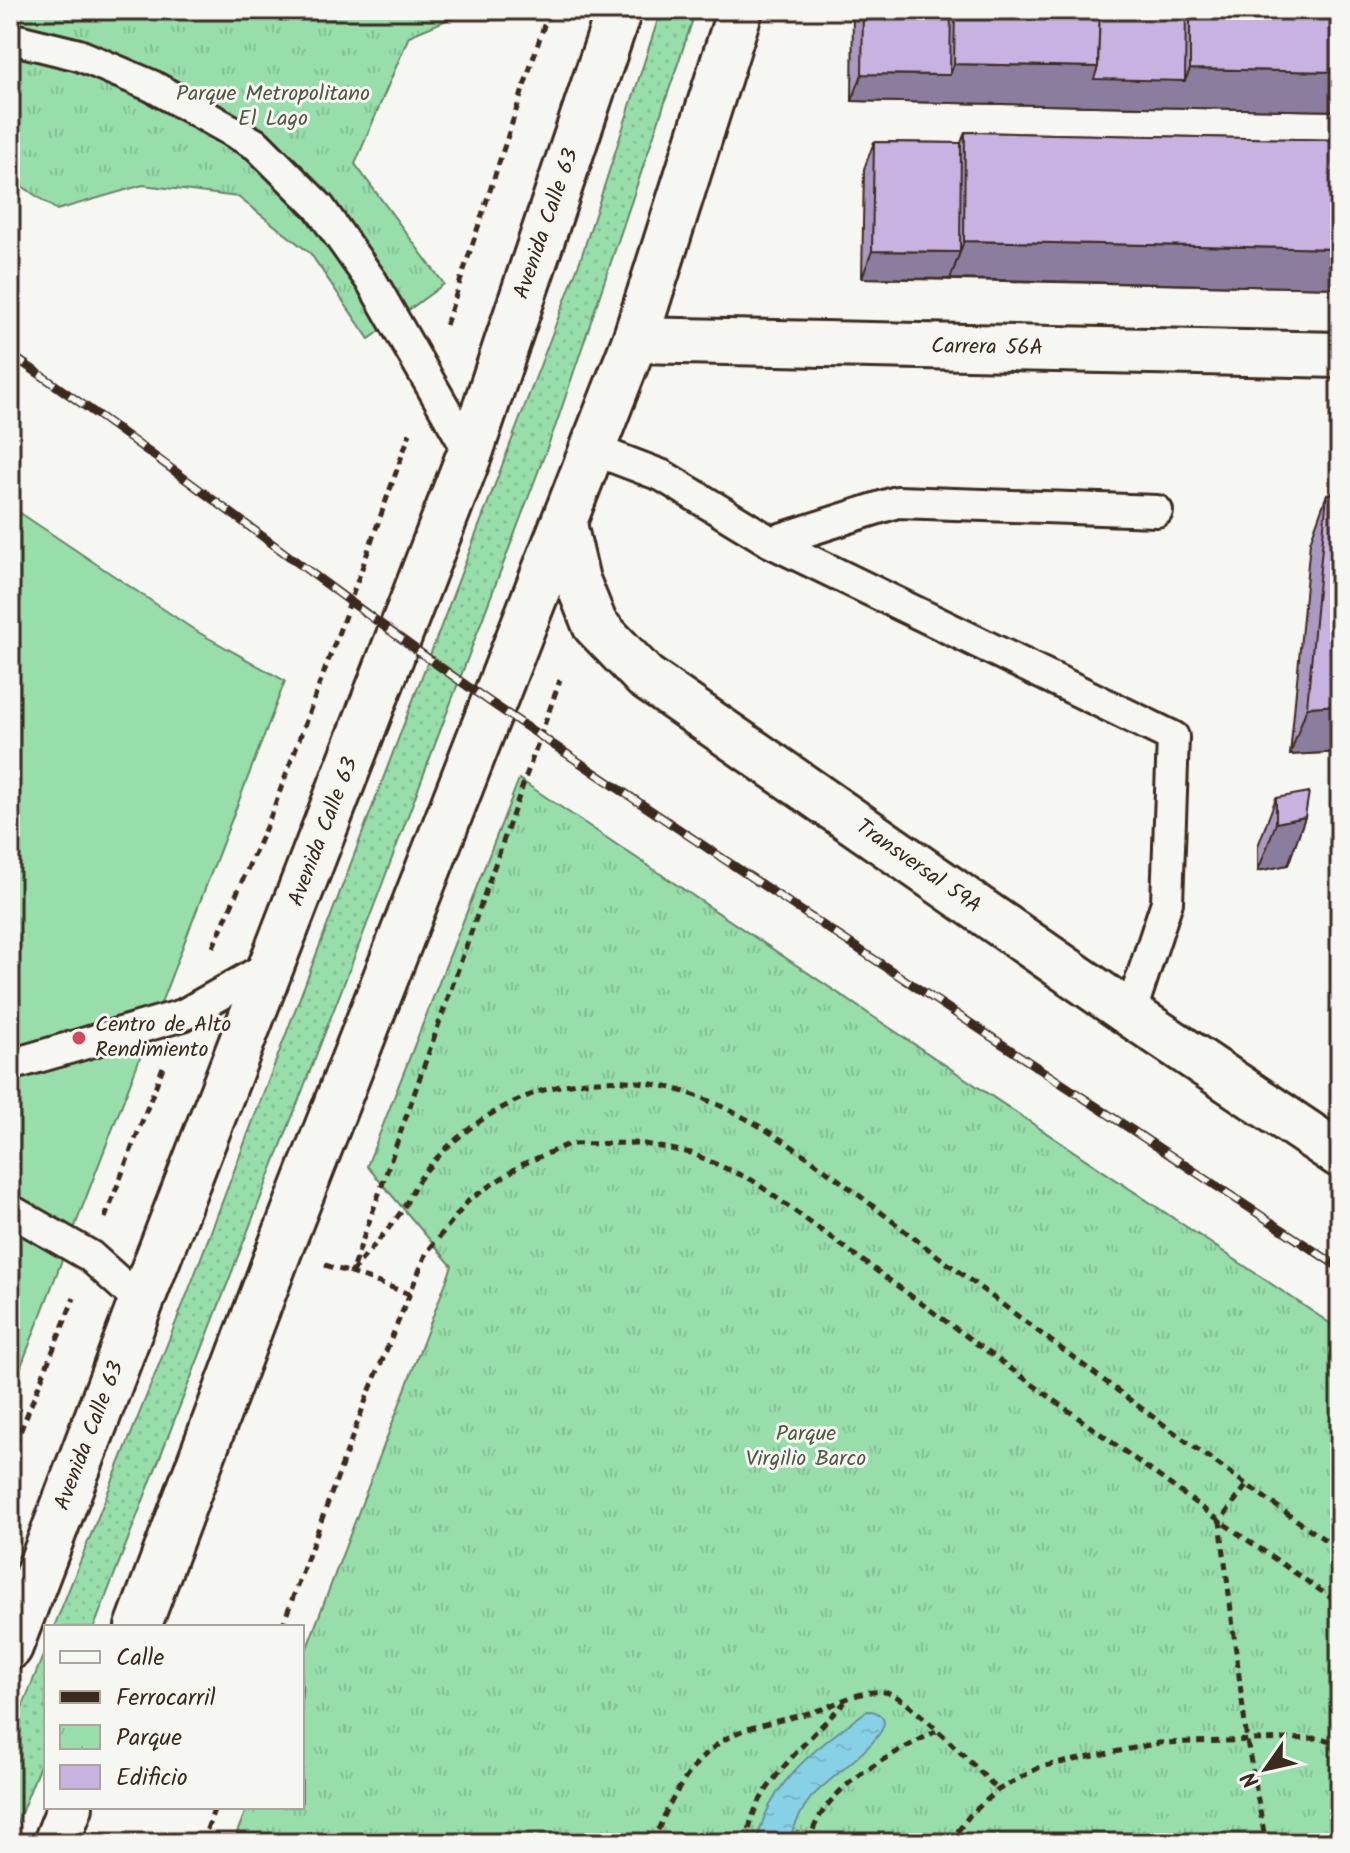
<svg xmlns="http://www.w3.org/2000/svg" width="1350" height="1853" viewBox="0 0 1350 1853" font-family="Kalam,sans-serif">
<style>
.grass{fill:url(#grass-dots);stroke:#698464;stroke-width:2}
.park{fill:url(#park-tufts);stroke:#698464;stroke-width:2}
.garden{fill:#97deab;stroke:#698464;stroke-width:2}
.water{fill:url(#water-ripples);stroke:#698e97;stroke-width:2}
.lines{fill:none;stroke-linecap:round;stroke-linejoin:round}
.lane-casing{stroke:#3b2a1e;stroke-width:36}
.street-casing{stroke:#3b2a1e;stroke-width:50}
.secondary-casing{stroke:#3b2a1e;stroke-width:50}
.path{stroke:#3b2a1e;stroke-width:5;stroke-dasharray:8 6;stroke-linecap:butt}
.lane{stroke:#f6f6f2;stroke-width:30}
.street{stroke:#f6f6f2;stroke-width:44}
.secondary{stroke:#f6f6f2;stroke-width:44}
.rail-casing{stroke:#3b2a1e;stroke-width:9}
.rail{stroke:#f6f6f2;stroke-width:6;stroke-dasharray:18;stroke-linecap:butt}
.wall{fill:#ab99c2;stroke:#3b2a1e;stroke-width:2}
.shaded-wall{fill:#8b7d9e;stroke:#3b2a1e;stroke-width:2}
.building{fill:#c7b2e1;stroke:#3b2a1e;stroke-width:2}
.poi-dot{fill:#d1495b;stroke:#f6f6f2;stroke-width:3}
.labels{text-anchor:middle;dominant-baseline:central;stroke-width:6;stroke-linejoin:round;paint-order:stroke}
.park-label{font-size:22px;fill:#525741;stroke:#f6f6f2}
.street-label{font-size:22px;fill:#3b2a1e;stroke:#f6f6f2}
.poi-label{font-size:22px;fill:#3b2a1e;stroke:#f6f6f2;text-anchor:start}
</style>
<defs>
<pattern id="grass-dots" width="8" height="8" patternUnits="userSpaceOnUse" patternTransform="scale(2)"><rect width="8" height="8" fill="#97deab"/><path d="M2 2h.1M6 6h.1" fill="none" stroke="#83bf93" stroke-width="1.8" stroke-linecap="round"/></pattern>
<pattern id="park-tufts" width="24" height="20" patternUnits="userSpaceOnUse" patternTransform="scale(2)"><rect width="24" height="20" fill="#97deab"/><path d="M3 7l-1-3M5 7V3M7 7l1-3M15 17l-1-3M17 17v-4M19 17l1-3" fill="none" stroke="#83bf93"/></pattern>
<pattern id="water-ripples" width="26" height="14" patternUnits="userSpaceOnUse" patternTransform="scale(2)"><rect width="26" height="14" fill="#87d1e7"/><path d="M2 4q2-2 4 0t4 0M15 11q2-2 4 0t4 0" fill="none" stroke="#75b4c6"/></pattern>
</defs>
<rect width="100%" height="100%" fill="#f6f6f2"/>
<filter id="ink" filterUnits="userSpaceOnUse"><feTurbulence type="fractalNoise" baseFrequency=".0125" numOctaves="2"/><feDisplacementMap in="SourceGraphic" scale="16" xChannelSelector="R" yChannelSelector="G"/><feConvolveMatrix kernelMatrix="1 2 1 2 8 2 1 2 1" color-interpolation-filters="sRGB"/></filter>
<g filter="url(#ink)">
<!-- grass -->
<g class="grass">
<path d="M 661,10 L 696,10 L 558,419 L 369,919 L 94,1627 L 54,1627 L 188,1292 L 581,258 Z"/>
<path d="M 46,1648 L 46,1750 L 10,1841 L 10,1738 Z"/>
</g>
<!-- park -->
<g class="park">
<path d="M 10,10 L 470,10 L 409,36 L 355,164 L 444,284 L 369,339 L 310,253 L 238,197 L 143,185 L 57,210 L 10,178 Z"/>
<path d="M 519,779 L 1340,1330 L 1340,1843 L 233,1843 L 247,1807 L 302,1807 L 302,1661 L 452,1266 L 367,1166 Z"/>
</g>
<!-- garden -->
<path class="garden" d="M 10,506 L 196,631 L 285,681 L 10,1395 Z"/>
<!-- water -->
<path class="water" d="M 867,1711 C 874,1711 879,1712 883,1719 C 892,1737 823,1782 810,1799 C 800,1812 794,1827 788,1843 L 757,1843 C 767,1783 820,1744 867,1711 Z"/>
<g class="lines">
<!-- lane casing -->
<g class="lane-casing">
<g id="lane">
<path d="M 10,38 L 79,55 L 152,86 L 257,145 L 319,207 L 372,282 L 470,453"/>
<path d="M 592,449 L 663,476 L 771,542 L 1173,737 L 1167,902 L 1130,1014"/>
<path d="M 771,542 L 897,502 L 1157,511"/>
<path d="M 10,1065 L 183,1015 L 273,964"/>
<path d="M 10,1210 L 90,1256 L 141,1302"/>
</g>
</g>
<!-- street casing -->
<g class="street-casing">
<path id="street" d="M 635,340 L 1340,355"/>
</g>
<!-- secondary casing -->
<g class="secondary-casing">
<g id="secondary">
<path d="M 564,524 L 577,580 L 595,625 L 645,677 L 1130,1014 L 1340,1155"/>
<path d="M 138,1627 L 279,1251 L 635,340 L 740,10"/>
<path d="M 10,1647 L 141,1302 L 470,453 L 619,10"/>
<path d="M 56,1843 L 70,1807"/>
</g>
</g>
<!-- path -->
<g class="path">
<path d="M 446,325 L 549,10"/>
<path d="M 213,947 L 270,818 L 350,602 L 410,433"/>
<path d="M 105,1218 L 163,1067"/>
<path d="M 325,1265 L 351,1273 C 367,1253 386,1233 401,1212 C 408,1202 412,1189 419,1180 C 448,1139 493,1107 541,1091 C 586,1077 640,1077 685,1092 C 775,1121 860,1198 935,1254 C 1069,1354 1202,1456 1340,1550"/>
<path d="M 410,1294 L 351,1273 L 560,680"/>
<path d="M 10,1457 L 74,1298"/>
<path d="M 1246,1486 L 1220,1521 L 1247,1741 L 1266,1843"/>
<path d="M 282,1627 L 367,1397 L 427,1252 L 469,1200 L 521,1165 L 569,1144 L 639,1143 L 691,1153 L 752,1180 L 1220,1521 L 1340,1604"/>
<path d="M 202,1843 L 215,1807"/>
<path d="M 653,1843 C 669,1800 696,1748 742,1731 C 767,1722 794,1718 819,1710 C 841,1702 866,1687 889,1693 C 910,1699 979,1771 998,1790"/>
<path d="M 748,1843 C 749,1835 749,1826 752,1818 C 765,1779 816,1732 845,1702"/>
<path d="M 809,1843 C 822,1785 889,1757 936,1731"/>
<path d="M 949,1843 L 970,1815 L 998,1790 L 1040,1767 L 1159,1743 L 1321,1738 L 1340,1744"/>
</g>
<!-- lane -->
<use href="#lane" class="lane"/>
<!-- street -->
<use href="#street" class="street"/>
<!-- secondary -->
<use href="#secondary" class="secondary"/>
<!-- rail casing -->
<g class="rail-casing">
<path id="rail" d="M 10,354 C 176,466 331,593 496,706 C 776,896 1059,1081 1340,1268"/>
</g>
<!-- rail -->
<use href="#rail" class="rail"/>
</g>
<!-- wall -->
<g class="wall">
<path d="M 853,10 L 1340,10 L 1340,111 L 852,101 Z"/>
<path d="M 965,132 L 1340,140 L 1340,288 L 862,278 L 864,169 L 874,142 L 961,143 Z"/>
<path d="M 1340,493 L 1340,752 L 1290,755 L 1310,542 L 1327,494 Z"/>
<path d="M 1276,798 L 1305,817 L 1288,865 L 1258,871 L 1258,846 Z"/>
</g>
<!-- shaded-wall -->
<g class="shaded-wall">
<path d="M 954,64 L 1098,67 L 1185,81 L 1190,69 L 1338,72 L 1340,84 L 1340,111 L 852,101 L 862,74 L 950,75 Z"/>
<path d="M 964,241 L 1340,249 L 1340,288 L 950,279 Z"/>
<path d="M 872,251 L 960,252 L 950,279 L 862,278 Z"/>
<path d="M 1340,705 L 1340,752 L 1290,755 L 1307,707 Z"/>
<path d="M 1305,817 L 1288,865 L 1258,871 L 1276,823 Z"/>
</g>
<!-- building -->
<g class="building">
<path d="M 863,10 L 951,10 L 950,75 L 862,74 Z"/>
<path d="M 955,10 L 1100,10 L 1098,67 L 954,64 Z"/>
<path d="M 1100,10 L 1186,10 L 1185,81 L 1094,79 L 1098,67 Z"/>
<path d="M 1190,10 L 1339,10 L 1338,72 L 1190,69 Z"/>
<path d="M 1339,10 L 1340,10 L 1340,84 L 1334,83 L 1338,72 Z"/>
<path d="M 965,132 L 1340,140 L 1340,249 L 964,241 Z"/>
<path d="M 874,142 L 961,143 L 960,252 L 872,251 Z"/>
<path d="M 1340,493 L 1340,705 L 1307,707 L 1327,494 Z"/>
<path d="M 1309,792 L 1305,817 L 1276,823 L 1276,798 Z"/>
</g>
</g>
<!-- markers -->
<circle class="poi-dot" cx="79" cy="1038" r="8"/>
<g class="labels">
<!-- park labels -->
<g class="park-label">
<text x="273" y="94">Parque Metropolitano<tspan x="273" dy="25">El Lago</tspan></text>
<text x="806" y="1434">Parque<tspan x="806" dy="25">Virgilio Barco</tspan></text>
</g>
<!-- street labels -->
<g class="street-label">
<text transform="translate(547 224) rotate(-71)">Avenida Calle 63</text>
<text transform="translate(987 348) rotate(1)">Carrera 56A</text>
<text transform="translate(324 832) rotate(-69)">Avenida Calle 63</text>
<text transform="translate(918 867) rotate(35)">Transversal 59A</text>
<text transform="translate(90 1436) rotate(-69)">Avenida Calle 63</text>
</g>
<!-- poi labels -->
<g class="poi-label">
<text x="95" y="1025">Centro de Alto<tspan x="95" dy="25">Rendimiento</tspan></text>
</g>
</g>
<!-- margin -->
<rect width="1350" height="1853" fill="none" stroke="#f6f6f2" stroke-width="40"/>
<rect x="20" y="20" width="1310" height="1813" fill="none" stroke="#3b2a1e" stroke-width="3" filter="url(#ink)"/>
<!-- legend -->
<rect x="44" y="1625" width="260" height="184" fill="#f6f6f2" stroke="#aba49d" stroke-width="2"/>
<rect x="60" y="1651" width="40" height="12" fill="#f6f6f2" stroke="#aba49d" stroke-width="2"/>
<text x="116" y="1665" font-size="24" fill="#3b2a1e">Calle</text>
<rect x="60" y="1691" width="40" height="12" fill="#3b2a1e" stroke="#aba49d" stroke-width="2"/>
<text x="116" y="1705" font-size="24" fill="#3b2a1e">Ferrocarril</text>
<rect x="60" y="1725" width="40" height="24" fill="url(#park-tufts)" stroke="#aba49d" stroke-width="2"/>
<text x="116" y="1745" font-size="24" fill="#3b2a1e">Parque</text>
<rect x="60" y="1765" width="40" height="24" fill="#c7b2e1" stroke="#aba49d" stroke-width="2"/>
<text x="116" y="1785" font-size="24" fill="#3b2a1e">Edificio</text>
<!-- north arrow -->
<g transform="translate(1266 1769) rotate(236)" stroke="#f6f6f2" stroke-width="6" paint-order="stroke">
<path d="M0-6L14 30L0 20L-14 30Z" fill="#3b2a1e"/>
<text y="-12" font-size="22" font-weight="bold" text-anchor="middle" fill="#3b2a1e">N</text>
</g>
</svg>
